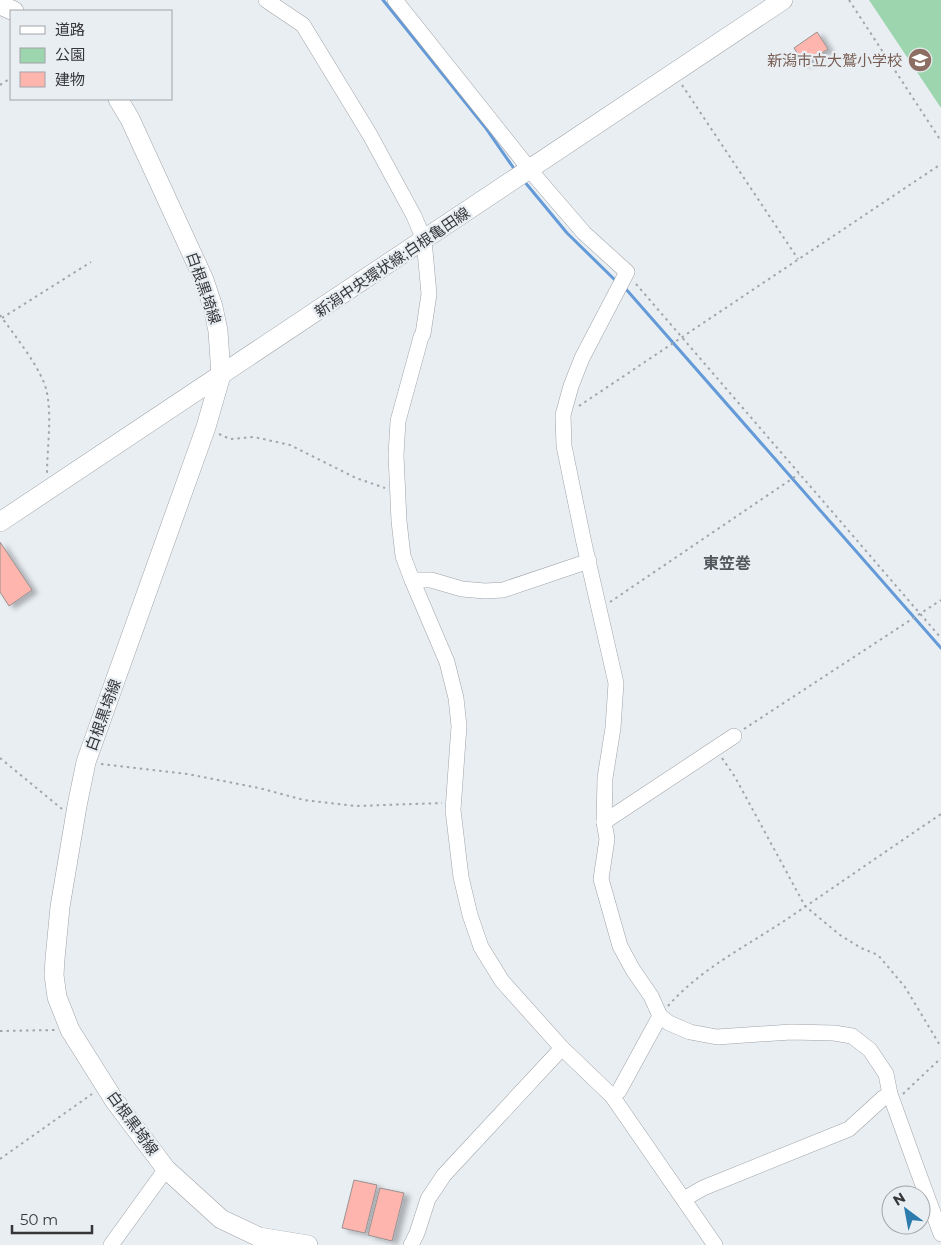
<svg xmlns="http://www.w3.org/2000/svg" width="941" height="1245" viewBox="0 0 941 1245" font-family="Montserrat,'Noto Sans JP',sans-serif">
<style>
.green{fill:#9dd5ae}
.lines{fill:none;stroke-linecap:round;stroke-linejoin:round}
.stream{stroke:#639ad7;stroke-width:3}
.building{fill:#feb5ad;stroke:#989190;filter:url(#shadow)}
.minor-casing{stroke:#9fa3a8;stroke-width:16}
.major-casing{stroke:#9fa3a8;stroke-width:20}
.path{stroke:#a2a6aa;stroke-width:2;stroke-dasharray:2.5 4;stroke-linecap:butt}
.minor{stroke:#fff;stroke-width:15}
.major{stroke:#fff;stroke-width:19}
.labels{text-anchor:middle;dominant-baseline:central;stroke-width:4.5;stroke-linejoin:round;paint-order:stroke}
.education-label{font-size:15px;fill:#785e54;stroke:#e9eef3;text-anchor:end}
.street-label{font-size:15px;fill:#353638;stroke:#e9eef3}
.neighbourhood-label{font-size:16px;font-weight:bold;fill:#52565a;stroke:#e9eef3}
</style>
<defs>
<filter id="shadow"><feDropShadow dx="5.5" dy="3" stdDeviation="2.5" flood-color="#0004"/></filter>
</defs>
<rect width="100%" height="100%" fill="#e9eef3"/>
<!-- green -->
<path class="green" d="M 869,0 L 941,0 L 941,108 Z"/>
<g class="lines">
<!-- stream -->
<g class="stream">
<path d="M 383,0 L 485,127 L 515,170"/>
<path d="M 524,181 L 567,233 L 616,281"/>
<path d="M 625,288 L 941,648"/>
</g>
</g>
<!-- building -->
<g class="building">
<path d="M 817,32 L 828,49 L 804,64 L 794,48 Z"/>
<path d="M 0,542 L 32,590 L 9,606 L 0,592 Z"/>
<path d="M 354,1180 L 377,1185 L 365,1233 L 342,1228 Z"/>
<path d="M 380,1188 L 404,1193 L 392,1241 L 368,1235 Z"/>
</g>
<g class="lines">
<!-- minor casing -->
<g class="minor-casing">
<g id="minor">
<path d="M 266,0 L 303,25 L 370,135 L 414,216 L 424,240 L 429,294 L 423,334 L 421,337 L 398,421 L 396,455 L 399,521 L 403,556 L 412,580 L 447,662 L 456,698 L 459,726 L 453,810 L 461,877 L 470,915 L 481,947 L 502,981 L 562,1048 L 612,1096 L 715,1245"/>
<path d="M 395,0 L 535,176 L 584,233 L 627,272 L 582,358 L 571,386 L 563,415 L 564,446 L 584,543 L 616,683 L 613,728 L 605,778 L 604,822 L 607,839 L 601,879 L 620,946 L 633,970 L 651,996 L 660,1016 L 669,1023 L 690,1032 L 717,1037 L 791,1032 L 834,1033 L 852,1036 L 870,1050 L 886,1074 L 890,1094 L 917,1169 L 941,1234"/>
<path d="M 412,580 L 431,580 L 462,589 L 485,591 L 503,590 L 589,561"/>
<path d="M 604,822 L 734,736"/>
<path d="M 612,1096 L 619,1091 L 660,1016"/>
<path d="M 684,1199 L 703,1188 L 849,1129 L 883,1098 L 890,1094"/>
<path d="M 111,1245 L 166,1169"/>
<path d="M 411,1245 L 417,1233 L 428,1199 L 444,1175 L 562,1048"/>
</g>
</g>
<!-- major casing -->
<g class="major-casing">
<g id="major">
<path d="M 0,5 L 14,11"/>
<path d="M 118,99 L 130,119 L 204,280 L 213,307 L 218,331 L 221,375 L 206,427 L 86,762 L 77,806 L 60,907 L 55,959 L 54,975 L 57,997 L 70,1030 L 114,1100 L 166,1169 L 221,1219 L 259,1237 L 308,1245"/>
<path d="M 0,522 L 783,0"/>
</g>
</g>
<!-- path -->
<g class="path">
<path d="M 849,0 L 941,141"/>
<path d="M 0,85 L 11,78"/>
<path d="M 682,85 L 798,259"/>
<path d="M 636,284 L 941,638"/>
<path d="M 0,315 C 14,335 43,370 47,393 C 52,419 47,448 47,474"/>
<path d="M 2,318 L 91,262"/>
<path d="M 579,406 L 941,164"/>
<path d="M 219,434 L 230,439 L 254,437 L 290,445 L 356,478 L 385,488"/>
<path d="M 610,602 L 799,474"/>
<path d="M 744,729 L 941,600"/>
<path d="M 0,758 L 62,809"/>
<path d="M 722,758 L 735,777 L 805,906 L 840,935 L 861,948 L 878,955 L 905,987 L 941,1047"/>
<path d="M 101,764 L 188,774 L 259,788 L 304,800 L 356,806 L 442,803"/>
<path d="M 668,1006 C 702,967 751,944 793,915 C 843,881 892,847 941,814"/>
<path d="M 0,1031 L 55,1030"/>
<path d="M 903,1094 L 941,1058"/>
<path d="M 0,1159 L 92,1094"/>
</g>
<!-- minor -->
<use href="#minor" class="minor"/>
<!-- major -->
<use href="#major" class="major"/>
</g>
<!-- icons -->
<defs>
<g id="school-disc" transform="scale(1.25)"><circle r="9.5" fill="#8d6e63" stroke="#e9eef3"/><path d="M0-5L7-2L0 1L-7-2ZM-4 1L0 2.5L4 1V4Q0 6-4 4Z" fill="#fff"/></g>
</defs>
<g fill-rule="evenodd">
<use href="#school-disc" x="920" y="60"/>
</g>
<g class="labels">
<!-- education labels -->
<g class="education-label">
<text x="902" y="60">新潟市立大鷲小学校</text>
</g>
<!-- street labels -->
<g class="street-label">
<text transform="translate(392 262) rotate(-34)">新潟中央環状線;白根亀田線</text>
<text transform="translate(204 288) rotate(71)">白根黒埼線</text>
<text transform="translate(103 715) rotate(-70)">白根黒埼線</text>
<text transform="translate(133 1123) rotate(54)">白根黒埼線</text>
</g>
<!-- neighbourhood labels -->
<g class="neighbourhood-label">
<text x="727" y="563">東笠巻</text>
</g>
</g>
<!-- legend -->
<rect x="10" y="10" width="162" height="90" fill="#e9eef3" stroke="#a1a4a8"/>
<rect x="20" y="26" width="25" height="8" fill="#ffffff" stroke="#a1a4a8"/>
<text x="55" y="35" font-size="15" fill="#353638">道路</text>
<rect x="20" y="48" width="25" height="15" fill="#9dd5ae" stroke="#a1a4a8"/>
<text x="55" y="60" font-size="15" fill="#353638">公園</text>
<rect x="20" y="72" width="25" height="15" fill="#feb5ad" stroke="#a1a4a8"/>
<text x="55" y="85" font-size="15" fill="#353638">建物</text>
<!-- north arrow -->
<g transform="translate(906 1210) rotate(328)"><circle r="24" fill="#e9eef3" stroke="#a1a4a8"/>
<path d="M0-4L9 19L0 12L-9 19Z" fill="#2d7cae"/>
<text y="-8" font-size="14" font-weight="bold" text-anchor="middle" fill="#353638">N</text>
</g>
<!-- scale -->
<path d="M12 1225v8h80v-8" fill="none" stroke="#353638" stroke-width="2.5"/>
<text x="20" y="1225" font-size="15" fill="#353638" stroke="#e9eef3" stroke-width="4" paint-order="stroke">50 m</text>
</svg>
